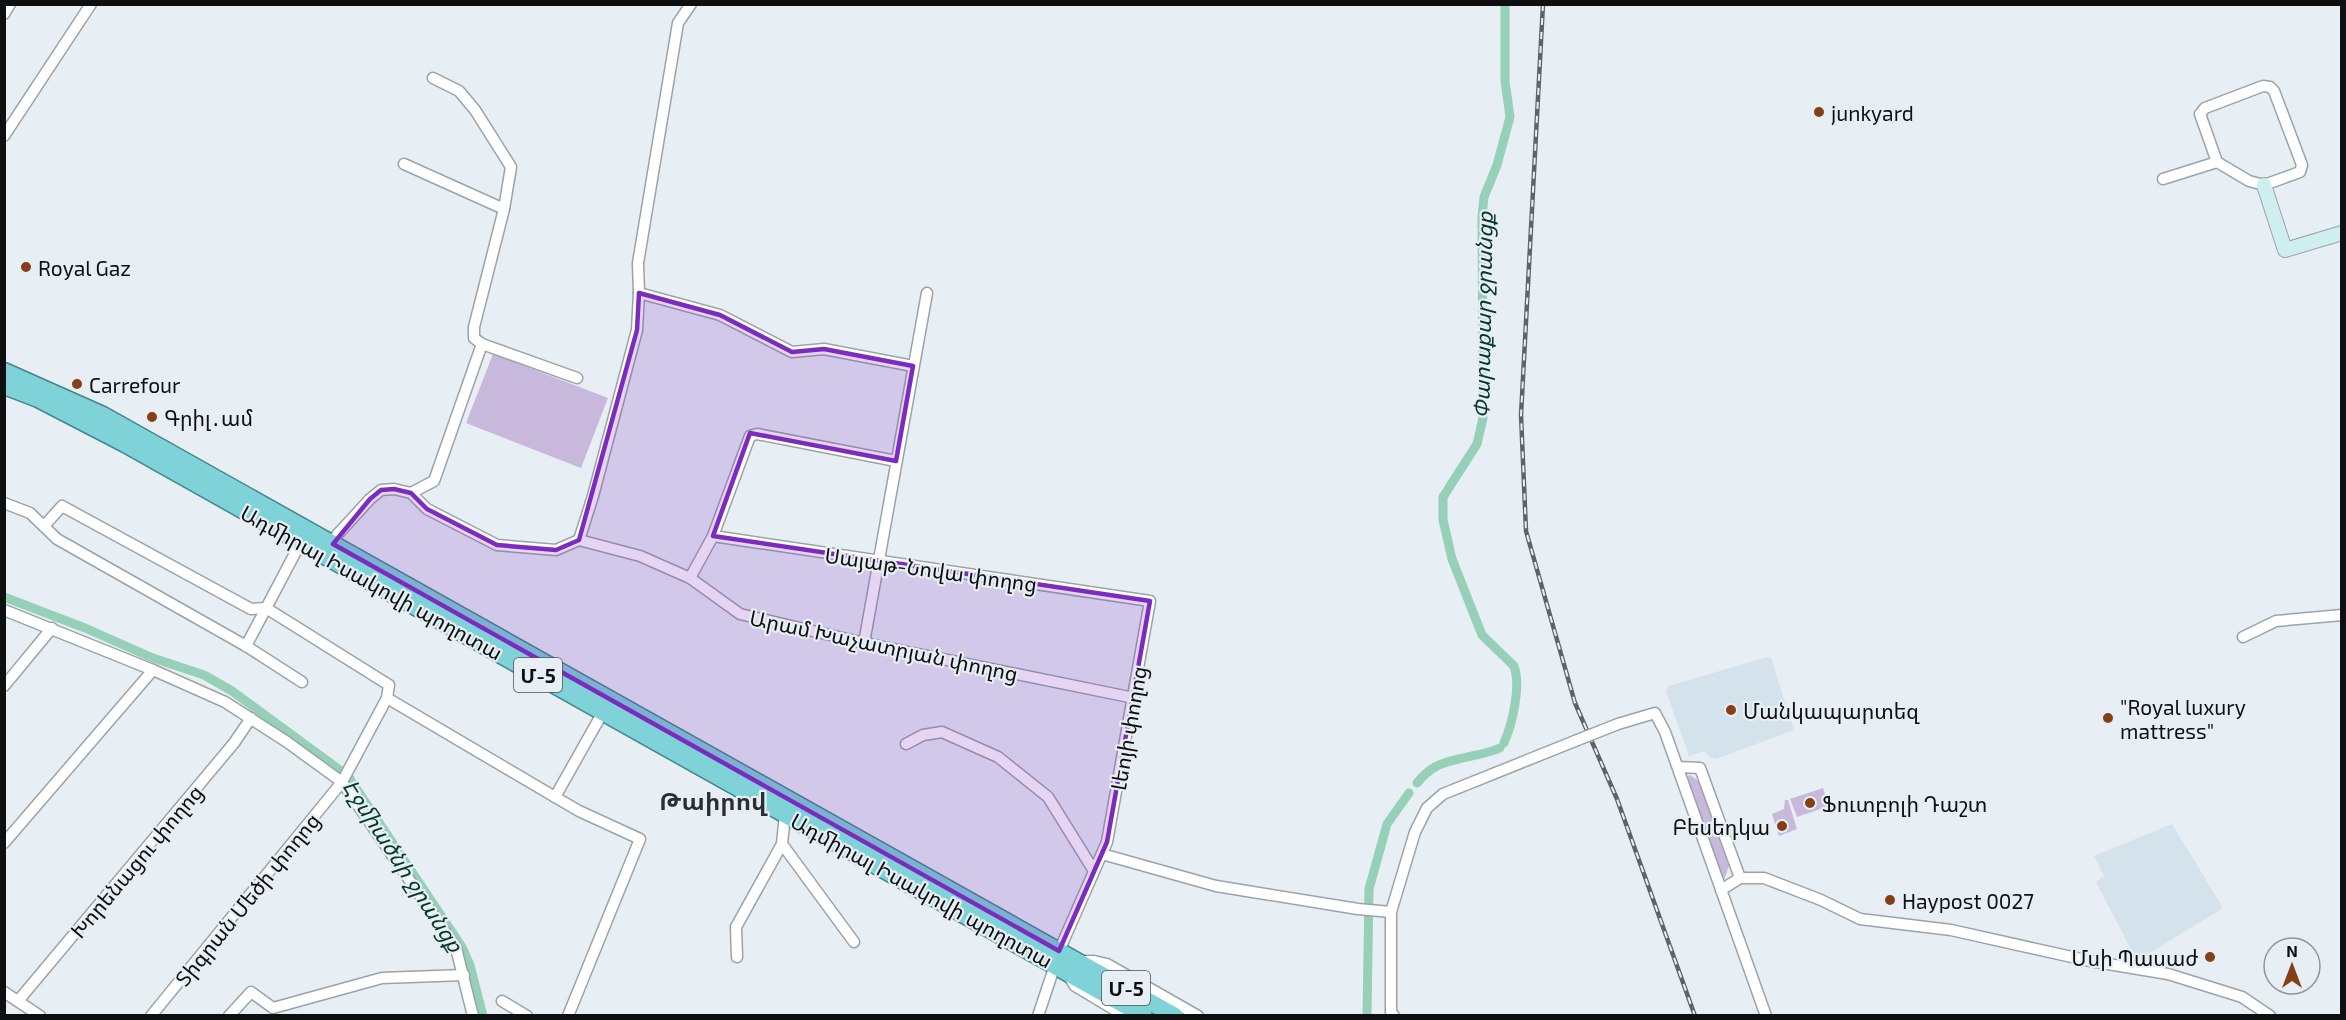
<svg xmlns="http://www.w3.org/2000/svg" width="2346" height="1020" viewBox="0 0 2346 1020" font-family="'Exo 2','Noto Sans Armenian',sans-serif">
<style>
.built{fill:#d3e2eb}
.green{fill:#c7b8dc}
.lines{fill:none;stroke-linecap:round;stroke-linejoin:round}
.canal{stroke:#96d0b8;stroke-width:9}
.minor-casing{stroke:#9ca3a7;stroke-width:13}
.secondary-casing{stroke:#9ca3a7;stroke-width:16}
.trunk-casing{stroke:#41878c;stroke-width:19}
.minor{stroke:#fff;stroke-width:10}
.secondary{stroke:#ceeef0;stroke-width:14}
.trunk{stroke:#7ed2d8;stroke-width:16}
.rail-casing{stroke:#5f6365;stroke-width:4.5}
.rail{stroke:#e8eff4;stroke-width:2;stroke-dasharray:7;stroke-linecap:butt}
.minor-bridge-casing{stroke:#9ca3a7;stroke-width:13;stroke-linecap:butt}
.minor-bridge{stroke:#fff;stroke-width:10}
.marked{fill:#7b2cbf;fill-opacity:0.2;stroke:#7b2cbf;stroke-width:4.5;stroke-linejoin:round}
.poi-dot{fill:#843f17;stroke:#e8eff4;stroke-width:2}
.labels{text-anchor:middle;dominant-baseline:central;stroke-width:4.5;stroke-linejoin:round;paint-order:stroke}
.shield{fill:#e8eff4;stroke:#4f5254;stroke-width:1.5}
.shield-label{font-size:20px;font-weight:bold;fill:#0d0f10}
.poi-label{font-size:21px;fill:#0d0f10;stroke:#e8eff4;text-anchor:start}
.street-label{font-size:21px;fill:#0d0f10;stroke:#e8eff4}
.water-label{font-size:22px;font-style:italic;fill:#043828;stroke:#e8eff4}
.quarter-label{font-size:24px;font-weight:bold;fill:#292f32;stroke:#e8eff4}
</style>
<rect width="100%" height="100%" fill="#e8eff4"/>
<!-- built -->
<g class="built">
<path d="M 1767,657 L 1771,658 L 1794,730 L 1716,759 L 1709,757 L 1705,751 L 1689,756 L 1666,691 L 1669,686 Z"/>
<path d="M 2172,824 L 2223,908 L 2137,961 L 2096,882 L 2104,876 L 2094,856 Z"/>
</g>
<!-- green -->
<g class="green">
<path d="M 493,354 L 608,398 L 581,468 L 466,423 Z"/>
<path d="M 1690,775 L 1700,782 L 1729,866 L 1724,880 L 1720,878 L 1685,782 L 1687,776 Z"/>
<path d="M 1823,788 L 1829,806 L 1797,817 L 1790,799 Z"/>
<path d="M 1785,800 L 1788,800 L 1797,829 L 1779,836 L 1772,814 L 1784,809 Z"/>
</g>
<g class="lines">
<!-- canal -->
<g class="canal">
<path d="M 4,597 L 85,628 L 153,658 L 204,675 L 232,691 L 348,776 L 462,947 L 470,965 L 483,1016"/>
<path d="M 1504,743 C 1513,722 1521,686 1514,666 L 1482,635 L 1452,559 L 1443,520 L 1443,497 L 1477,444 L 1483,418 L 1482,217 L 1484,197 L 1497,165 L 1510,117 L 1505,81 L 1505,4"/>
<path d="M 1417,783 C 1422,777 1428,771 1435,767 C 1453,757 1480,757 1500,748"/>
<path d="M 1367,1016 L 1369,889 L 1387,824 L 1409,793"/>
</g>
<!-- minor casing -->
<g class="minor-casing">
<g id="minor">
<path d="M 4,14 L 10,4"/>
<path d="M 2263,86 L 2270,87 L 2274,91 L 2302,165 L 2300,172 L 2264,185 L 2249,181 L 2217,162 L 2200,114 L 2205,108 Z"/>
<path d="M 4,136 L 91,4"/>
<path d="M 404,164 L 504,209"/>
<path d="M 2163,179 L 2217,162"/>
<path d="M 639,293 L 720,315 L 792,352 L 824,349 L 913,366"/>
<path d="M 482,344 L 577,378"/>
<path d="M 411,493 L 434,481 L 482,344 L 474,338 L 474,327 L 504,209 L 511,167 L 475,110 L 459,91 L 433,78"/>
<path d="M 4,503 L 30,513 L 57,539 L 246,646 L 302,682"/>
<path d="M 45,525 L 62,506 L 251,609 L 266,608 L 389,685 L 387,698 L 555,797 L 603,712"/>
<path d="M 713,536 L 1150,601 L 1107,842 L 1059,951"/>
<path d="M 579,540 L 640,556 L 690,578 L 740,614 L 864,643 L 1134,698"/>
<path d="M 579,540 L 593,496 L 637,330 L 639,293 L 638,263 L 678,23 L 691,4"/>
<path d="M 333,544 L 337,535 L 370,499 L 381,490 L 394,489 L 411,493 L 427,509 L 497,545 L 556,550 L 579,540"/>
<path d="M 690,578 L 713,536 L 750,436 L 757,434 L 896,461"/>
<path d="M 4,610 L 153,670 L 225,702 L 287,742 L 342,782 L 456,948 L 473,1016"/>
<path d="M 2243,637 L 2276,621 L 2342,615"/>
<path d="M 864,643 L 927,293"/>
<path d="M 246,646 L 301,542"/>
<path d="M 4,686 L 52,628"/>
<path d="M 1618,724 L 1655,713 L 1665,732 L 1766,1016"/>
<path d="M 906,744 L 923,735 L 942,732 L 998,757 L 1048,797 L 1094,871"/>
<path d="M 1678,767 L 1700,768 L 1740,878"/>
<path d="M 555,797 L 579,811 L 640,839 L 568,1016"/>
<path d="M 4,843 L 153,670"/>
<path d="M 782,844 L 854,942"/>
<path d="M 1102,854 L 1216,886 L 1358,909 L 1391,912"/>
<path d="M 1721,890 L 1740,878 L 1764,878 L 1821,900 L 1860,919 L 1951,930 L 2090,961 L 2168,974 L 2242,997 L 2270,1016"/>
<path d="M 737,957 L 736,927 L 782,844 L 785,814"/>
<path d="M 1080,961 L 1094,961 L 1107,964 L 1198,1016"/>
<path d="M 1070,978 L 1075,986 L 1125,1016"/>
<path d="M 4,992 L 40,1016"/>
<path d="M 18,1001 L 234,743 L 251,718"/>
<path d="M 502,1001 L 527,1016"/>
<path d="M 151,1016 L 342,782 L 387,698"/>
<path d="M 229,1016 L 251,992 L 273,1008 L 382,978 L 464,975"/>
<path d="M 1038,1016 L 1055,965"/>
<path d="M 1394,1016 L 1391,1012 L 1391,912 L 1415,832 L 1427,808 L 1443,794 L 1575,741"/>
</g>
</g>
<!-- secondary casing -->
<g class="secondary-casing">
<path id="secondary" d="M 2264,185 L 2285,250 L 2342,233"/>
</g>
<!-- trunk casing -->
<g class="trunk-casing">
<g id="trunk">
<path d="M 4,371 L 103,415 L 1175,1016"/>
<path d="M 4,386 L 38,399 L 125,444 L 1144,1016"/>
</g>
</g>
<!-- minor -->
<use href="#minor" class="minor"/>
<!-- secondary -->
<use href="#secondary" class="secondary"/>
<!-- trunk -->
<use href="#trunk" class="trunk"/>
<!-- rail casing -->
<g class="rail-casing">
<path id="rail" d="M 1543,4 L 1521,415 L 1526,531 L 1575,703 L 1617,799 L 1695,1016"/>
</g>
<!-- rail -->
<use href="#rail" class="rail"/>
<!-- minor-bridge casing -->
<g class="minor-bridge-casing">
<path id="minor-bridge" d="M 1575,741 L 1618,724"/>
</g>
<!-- minor-bridge -->
<use href="#minor-bridge" class="minor-bridge"/>
</g>
<!-- marked area -->
<path class="marked" d="M 639,293 L 720,315 L 792,352 L 824,349 L 913,366 L 896,461 L 750,433 L 713,536 L 1150,601 L 1107,842 L 1059,951 L 333,544 L 370,499 L 381,490 L 394,489 L 411,493 L 427,509 L 497,545 L 556,550 L 579,540 L 637,330 Z"/>
<!-- markers -->
<g class="poi-dot">
<circle cx="1819" cy="112" r="6"/>
<circle cx="26" cy="267" r="6"/>
<circle cx="77" cy="384" r="6"/>
<circle cx="152" cy="417" r="6"/>
<circle cx="1731" cy="710" r="6"/>
<circle cx="2108" cy="718" r="6"/>
<circle cx="1810" cy="803" r="6"/>
<circle cx="1782" cy="826" r="6"/>
<circle cx="1890" cy="900" r="6"/>
<circle cx="2210" cy="957" r="6"/>
</g>
<g class="labels">
<!-- shield labels -->
<g class="shield">
<rect x="514" y="658" width="48" height="34" rx="4.5"/>
<rect x="1102" y="971" width="48" height="34" rx="4.5"/>
</g>
<g class="shield-label">
<text x="538" y="675">Մ-5</text>
<text x="1126" y="988">Մ-5</text>
</g>
<!-- poi labels -->
<g class="poi-label">
<text x="1831" y="112">junkyard</text>
<text x="38" y="267">Royal Gaz</text>
<text x="89" y="384">Carrefour</text>
<text x="164" y="417">Գրիլ․ամ</text>
<text x="2120" y="706">"Royal luxury<tspan x="2120" dy="24">mattress"</tspan></text>
<text x="1743" y="710">Մանկապարտեզ</text>
<text x="1822" y="803">Ֆուտբոլի Դաշտ</text>
<text x="1770" y="826" text-anchor="end">Բեսեդկա</text>
<text x="1902" y="900">Haypost 0027</text>
<text x="2198" y="957" text-anchor="end">Մսի Պասաժ</text>
</g>
<!-- street labels -->
<g class="street-label">
<text transform="translate(931 569) rotate(8)">Սայաթ-Նովա փողոց</text>
<text transform="translate(372 582) rotate(29)">Ադմիրալ Իսակովի պողոտա</text>
<text transform="translate(884 645) rotate(12)">Արամ Խաչատրյան փողոց</text>
<text transform="translate(1128 728) rotate(-80)">Լեոյի փողոց</text>
<text transform="translate(136 861) rotate(-50)">Խորենացու փողոց</text>
<text transform="translate(922 890) rotate(29)">Ադմիրալ Իսակովի պողոտա</text>
<text transform="translate(247 899) rotate(-51)">Տիգրան Մեծի փողոց</text>
</g>
<!-- water labels -->
<g class="water-label">
<text transform="translate(1482 315) rotate(-89)">Փարաքար ջրանցք</text>
<text transform="translate(404 865) rotate(57)">Էջմիածնի ջրանցք</text>
</g>
<!-- quarter labels -->
<g class="quarter-label">
<text x="713" y="800">Թաիրով</text>
</g>
</g>
<!-- border -->
<rect width="2346" height="1020" fill="none" stroke="#0d0f10" stroke-width="12"/>
<!-- north arrow -->
<g transform="translate(2292 966)"><circle r="28" fill="#e8eff4" stroke="#909599" stroke-width="1.5"/>
<path d="M0-4.5L10 22L0 15L-10 22Z" fill="#843f17"/>
<text y="-9" font-size="16" font-weight="bold" text-anchor="middle" fill="#0d0f10">N</text>
</g>
</svg>
